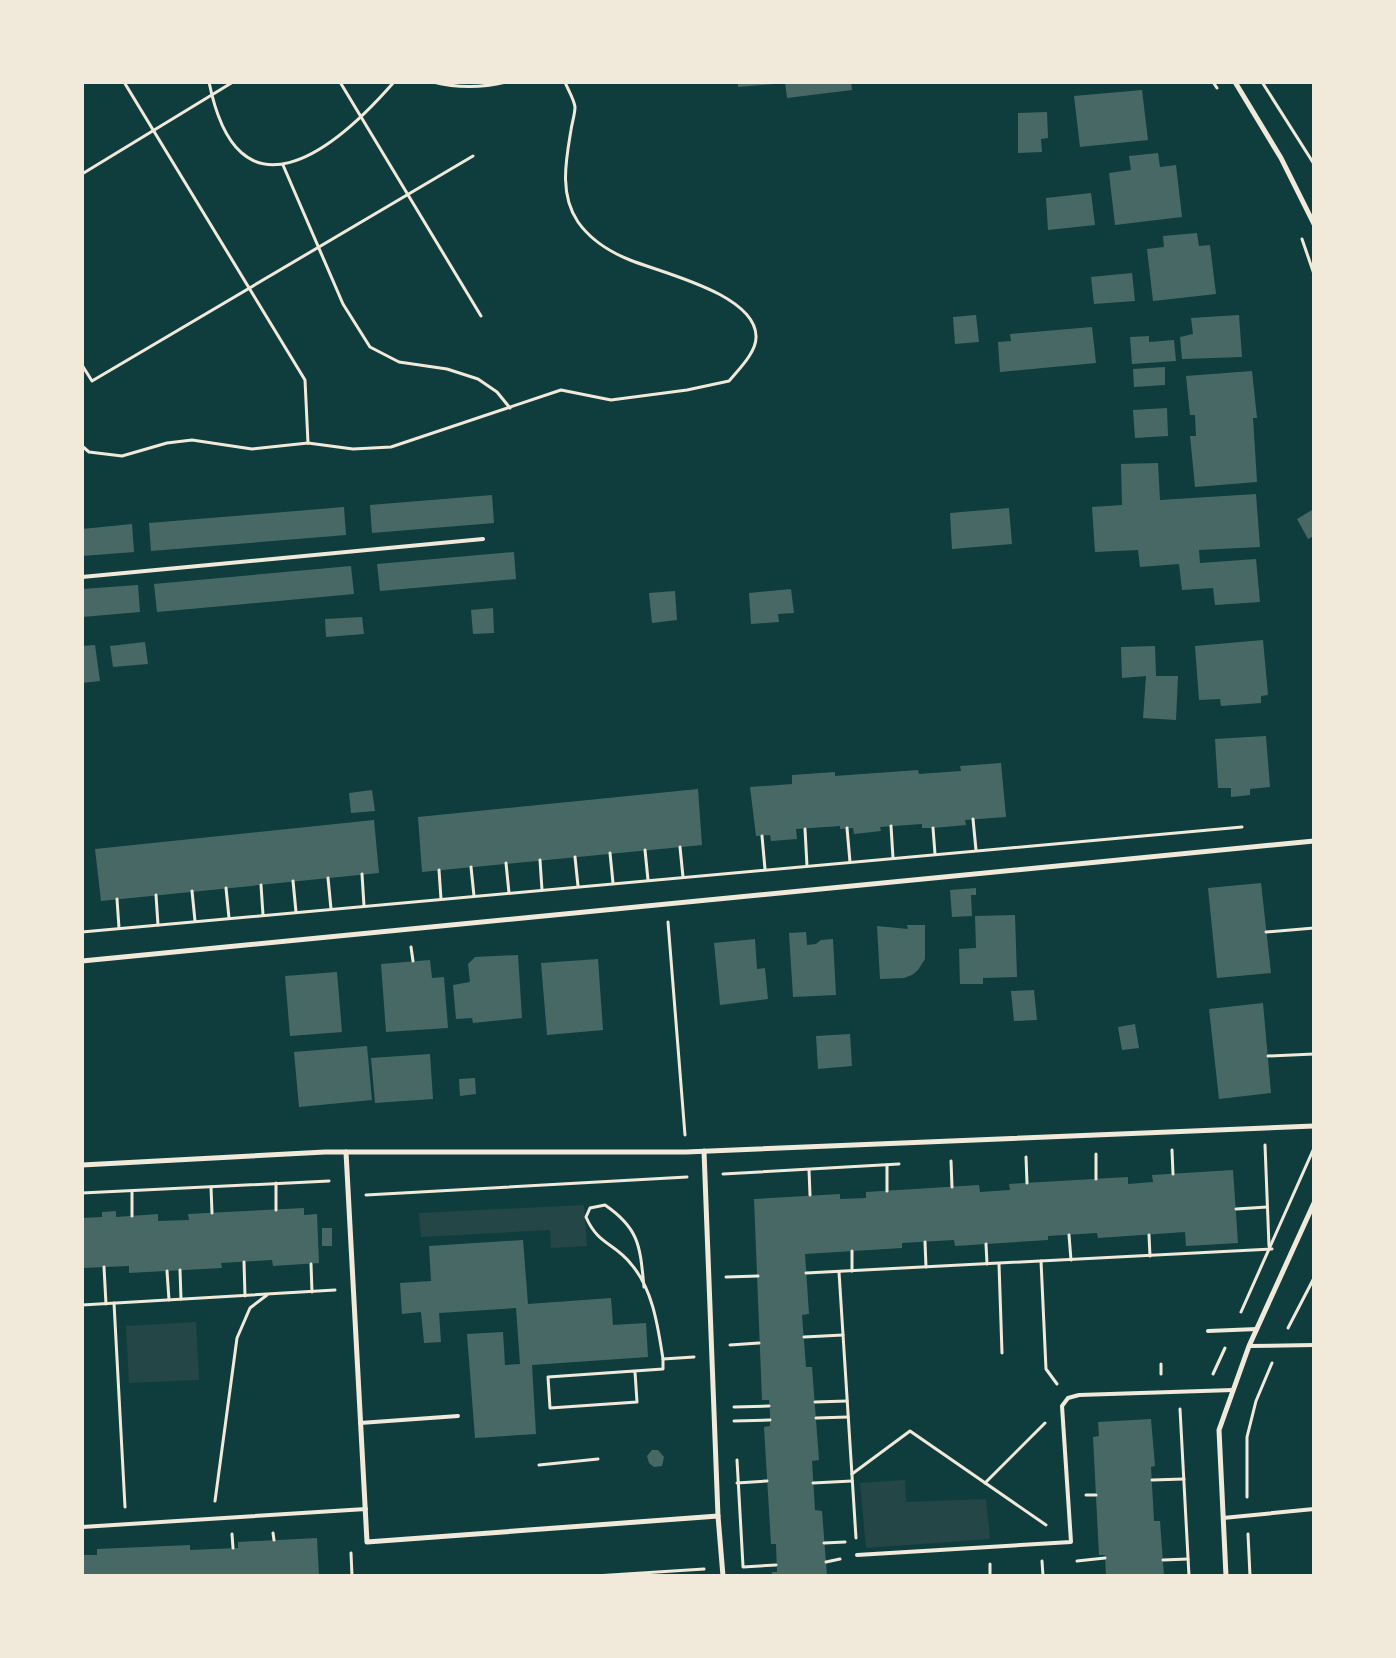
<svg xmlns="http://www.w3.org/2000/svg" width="1396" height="1658" viewBox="0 0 1396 1658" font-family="Commissioner,sans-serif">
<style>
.green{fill:#244646}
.building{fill:#486865}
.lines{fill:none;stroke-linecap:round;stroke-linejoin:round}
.path{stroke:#f1e9da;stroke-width:3}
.service{stroke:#f1e9da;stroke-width:4}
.minor{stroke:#f1e9da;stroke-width:5}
</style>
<rect width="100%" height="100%" fill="#0f3d3e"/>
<!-- green -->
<g class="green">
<path d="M 584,1205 L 587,1246 L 551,1248 L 550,1230 L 421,1237 L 419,1213 Z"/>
<path d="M 196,1322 L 199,1380 L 129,1383 L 126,1326 Z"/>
<path d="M 905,1480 L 906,1502 L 986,1499 L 990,1539 L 866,1548 L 860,1483 Z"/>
</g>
<!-- building -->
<g class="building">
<path d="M 738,82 L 774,82 L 774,84 L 738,87 Z"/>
<path d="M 785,82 L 851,82 L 852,90 L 787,98 Z"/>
<path d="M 1142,90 L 1148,140 L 1080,147 L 1074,96 Z"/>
<path d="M 1047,112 L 1048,138 L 1041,139 L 1042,152 L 1018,153 L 1018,113 Z"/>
<path d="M 1158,153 L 1160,167 L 1176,165 L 1182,217 L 1115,225 L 1109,173 L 1131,170 L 1129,156 Z"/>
<path d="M 1091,193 L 1095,225 L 1048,230 L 1046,198 Z"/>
<path d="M 1197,233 L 1199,246 L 1210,245 L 1216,294 L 1153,301 L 1147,249 L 1164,247 L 1163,236 Z"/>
<path d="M 1132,273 L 1135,301 L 1094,304 L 1091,277 Z"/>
<path d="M 976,315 L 979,342 L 955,344 L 953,317 Z"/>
<path d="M 1239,315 L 1242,357 L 1182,359 L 1180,337 L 1193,334 L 1191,318 Z"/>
<path d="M 1092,327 L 1096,363 L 1000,372 L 998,342 L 1011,341 L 1010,334 Z"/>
<path d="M 1149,336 L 1149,342 L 1174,340 L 1176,361 L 1132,364 L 1130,337 Z"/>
<path d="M 1165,367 L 1165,385 L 1134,387 L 1133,369 Z"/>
<path d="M 1252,371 L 1257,418 L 1253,418 L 1257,482 L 1195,487 L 1190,436 L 1196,436 L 1195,415 L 1190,415 L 1186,376 Z"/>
<path d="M 1167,408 L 1168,436 L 1135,438 L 1133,410 Z"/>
<path d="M 1158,463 L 1160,500 L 1256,494 L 1260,547 L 1199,550 L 1200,563 L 1256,559 L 1260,602 L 1215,605 L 1213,588 L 1182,590 L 1179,564 L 1140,567 L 1138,550 L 1095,552 L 1092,507 L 1122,505 L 1121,464 Z"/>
<path d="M 492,495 L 494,523 L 372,533 L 370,505 Z"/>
<path d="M 344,507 L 346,535 L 151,551 L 149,523 Z"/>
<path d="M 1009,508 L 1012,544 L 952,549 L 950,513 Z"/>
<path d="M 1312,510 L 1314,536 L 1308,539 L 1297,519 Z"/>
<path d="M 132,524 L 134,552 L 82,556 L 82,529 Z"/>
<path d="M 514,552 L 516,579 L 380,591 L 377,564 Z"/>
<path d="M 351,566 L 354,594 L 157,612 L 154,584 Z"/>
<path d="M 138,585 L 140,612 L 82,617 L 82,589 Z"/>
<path d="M 791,589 L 794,613 L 778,614 L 779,622 L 751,624 L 749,593 Z"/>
<path d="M 675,591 L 677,620 L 652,623 L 649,593 Z"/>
<path d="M 493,608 L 494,633 L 473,634 L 471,610 Z"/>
<path d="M 362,617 L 364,634 L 326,637 L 325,619 Z"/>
<path d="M 1263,640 L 1268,695 L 1261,696 L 1261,703 L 1221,706 L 1220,699 L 1199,700 L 1195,646 Z"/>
<path d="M 145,642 L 148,664 L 113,667 L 110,646 Z"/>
<path d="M 95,645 L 100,681 L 82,683 L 82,646 Z"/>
<path d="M 1155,646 L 1156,676 L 1178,676 L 1176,720 L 1143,718 L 1146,676 L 1122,678 L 1121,647 Z"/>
<path d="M 1266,736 L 1270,787 L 1250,789 L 1250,795 L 1231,797 L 1231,788 L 1218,788 L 1215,739 Z"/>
<path d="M 1001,763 L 1006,817 L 965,820 L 966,825 L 933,828 L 922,828 L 922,824 L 880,827 L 881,831 L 854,834 L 853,828 L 840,829 L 840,826 L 796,829 L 797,839 L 771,841 L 770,835 L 756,836 L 750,787 L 792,784 L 792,775 L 835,772 L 835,776 L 918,770 L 919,774 L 961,771 L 960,766 Z"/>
<path d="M 698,789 L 702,845 L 422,872 L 418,817 Z"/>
<path d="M 372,790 L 375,811 L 351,813 L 349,793 Z"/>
<path d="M 374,820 L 379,873 L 101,901 L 95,849 Z"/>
<path d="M 1261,883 L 1271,973 L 1217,978 L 1208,888 Z"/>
<path d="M 976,888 L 976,895 L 971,895 L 972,916 L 952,917 L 950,890 Z"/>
<path d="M 1015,915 L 1017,977 L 983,978 L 983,984 L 960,984 L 959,949 L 976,948 L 975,916 Z"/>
<path d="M 907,925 L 925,925 L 925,959 L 918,970 L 912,975 L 904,978 L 880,979 L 877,926 L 908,929 Z"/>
<path d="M 806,932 L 807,945 L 816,944 L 821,940 L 833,939 L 836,995 L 793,997 L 789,933 Z"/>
<path d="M 755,939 L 757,969 L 765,968 L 768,999 L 720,1005 L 714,943 Z"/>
<path d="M 518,955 L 522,1018 L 473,1023 L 472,1018 L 456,1019 L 453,985 L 470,982 L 468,964 L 475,957 Z"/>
<path d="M 598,959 L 603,1030 L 547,1035 L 541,963 Z"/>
<path d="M 430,960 L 432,978 L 444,977 L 448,1028 L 386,1032 L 381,964 Z"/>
<path d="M 337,972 L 342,1032 L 290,1036 L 285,976 Z"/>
<path d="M 1034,990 L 1037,1020 L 1014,1021 L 1011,991 Z"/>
<path d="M 1263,1003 L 1271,1093 L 1219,1099 L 1209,1009 Z"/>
<path d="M 1135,1024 L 1139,1048 L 1122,1050 L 1118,1027 Z"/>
<path d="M 850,1034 L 852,1066 L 818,1069 L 816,1036 Z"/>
<path d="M 367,1046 L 372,1100 L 299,1107 L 294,1052 Z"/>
<path d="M 430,1054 L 433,1099 L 375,1103 L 371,1058 Z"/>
<path d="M 475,1078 L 476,1094 L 460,1096 L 459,1079 Z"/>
<path d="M 1233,1170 L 1238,1243 L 1186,1246 L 1185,1232 L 1098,1238 L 1097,1233 L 1048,1236 L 1048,1240 L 955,1246 L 954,1240 L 902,1243 L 902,1248 L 805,1254 L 809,1314 L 802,1315 L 806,1367 L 812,1367 L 819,1460 L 812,1461 L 815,1510 L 822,1511 L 827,1576 L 772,1576 L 772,1572 L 777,1572 L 776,1544 L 771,1544 L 764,1427 L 770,1426 L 770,1413 L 769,1400 L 762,1400 L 754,1199 L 840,1194 L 840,1199 L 866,1198 L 866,1192 L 979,1185 L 980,1192 L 1010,1190 L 1009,1184 L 1128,1177 L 1128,1184 L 1153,1182 L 1152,1175 Z"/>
<path d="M 304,1208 L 304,1215 L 317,1214 L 319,1263 L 273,1266 L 272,1260 L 221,1263 L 222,1268 L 129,1273 L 129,1266 L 82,1268 L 82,1218 L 102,1217 L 102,1212 L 116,1211 L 116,1217 L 158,1214 L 158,1221 L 189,1220 L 188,1214 Z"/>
<rect x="322" y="1228" width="10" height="18"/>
<path d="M 523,1240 L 528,1304 L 611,1298 L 613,1325 L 646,1323 L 648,1357 L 532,1365 L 536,1434 L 475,1438 L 467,1334 L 503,1332 L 505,1365 L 520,1364 L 516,1308 L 439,1313 L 441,1342 L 424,1343 L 421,1312 L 402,1314 L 400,1283 L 431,1281 L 429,1246 Z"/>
<path d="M 1151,1419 L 1155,1466 L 1151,1467 L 1154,1521 L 1160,1521 L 1164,1576 L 1106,1576 L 1105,1555 L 1099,1555 L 1093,1437 L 1099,1436 L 1098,1422 Z"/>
<path d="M 652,1450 L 658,1450 L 664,1457 L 662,1466 L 654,1467 L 649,1463 L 647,1456 Z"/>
<path d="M 317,1538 L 319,1576 L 82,1576 L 82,1555 L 97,1555 L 97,1549 L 190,1545 L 190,1550 L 238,1548 L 238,1542 Z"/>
</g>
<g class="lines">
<!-- path -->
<g class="path">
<path d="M 124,82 L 305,380 L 308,443"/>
<path d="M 209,82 C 238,226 332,153 394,82"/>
<path d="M 340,82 L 481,316"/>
<path d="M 433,82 C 457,88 481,88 506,82"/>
<path d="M 1213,82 L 1217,88"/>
<path d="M 1262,82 L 1314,164"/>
<path d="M 283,165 L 343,304 L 370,347 L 399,362 L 447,369 L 478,379 L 497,392 L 510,408"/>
<path d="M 82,174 L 233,82"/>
<path d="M 1302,239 L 1314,274"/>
<path d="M 82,365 L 92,381 L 473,156"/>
<path d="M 82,446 L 89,452 L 122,456 L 167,443 L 192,440 L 252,449 L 308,443 L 353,449 L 391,447 L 561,390 L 611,400 L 687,390 L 729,381 C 738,370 757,352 756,336 C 755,294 662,273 630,260 C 610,252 590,239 578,222 C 559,194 566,160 571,130 C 572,123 575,114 575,107 C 574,99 568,90 565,82"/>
<path d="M 973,819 L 976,850"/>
<path d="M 891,826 L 893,858"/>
<path d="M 847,828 L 850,862"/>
<path d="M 933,828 L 935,854"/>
<path d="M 805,829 L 807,866"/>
<path d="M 762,836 L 765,869"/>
<path d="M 680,847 L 683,877"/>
<path d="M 645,850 L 648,880"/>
<path d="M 610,853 L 613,883"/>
<path d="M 575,857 L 578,886"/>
<path d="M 540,860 L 542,890"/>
<path d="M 506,863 L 509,893"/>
<path d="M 471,867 L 474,896"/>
<path d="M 439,870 L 441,899"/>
<path d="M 362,874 L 364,906"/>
<path d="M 328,878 L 331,909"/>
<path d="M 293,881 L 296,912"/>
<path d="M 261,885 L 263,915"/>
<path d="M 226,888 L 229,918"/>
<path d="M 192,891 L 195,921"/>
<path d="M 156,895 L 158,925"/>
<path d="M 117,899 L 119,928"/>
<path d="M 668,922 L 685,1135"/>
<path d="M 82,932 L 1242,827"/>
<path d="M 1266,932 L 1314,928"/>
<path d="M 411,947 L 413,961"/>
<path d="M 1268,1056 L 1314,1054"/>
<path d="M 1265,1145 L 1269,1246"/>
<path d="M 1172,1150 L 1173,1174"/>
<path d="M 1096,1154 L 1096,1179"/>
<path d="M 1026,1157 L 1027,1183"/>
<path d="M 951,1161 L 952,1187"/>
<path d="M 809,1170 L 810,1195"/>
<path d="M 723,1174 L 899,1164"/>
<path d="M 276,1183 L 276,1210"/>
<path d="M 211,1187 L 212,1213"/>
<path d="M 132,1191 L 132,1216"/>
<path d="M 887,1191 L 887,1165"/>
<path d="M 82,1193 L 329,1181"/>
<path d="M 366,1195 L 687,1177"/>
<path d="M 1236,1209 L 1267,1207"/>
<path d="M 1069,1235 L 1071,1260"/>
<path d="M 1149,1235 L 1150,1256"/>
<path d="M 925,1242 L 926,1267"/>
<path d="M 986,1244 L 987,1264"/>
<path d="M 852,1251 L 852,1271"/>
<path d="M 1041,1261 L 1046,1369 L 1057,1384"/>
<path d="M 244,1262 L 245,1296"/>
<path d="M 311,1264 L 312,1292"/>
<path d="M 999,1264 L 1002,1353"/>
<path d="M 104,1267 L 106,1304"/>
<path d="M 180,1270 L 181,1299"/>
<path d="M 167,1271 L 169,1300"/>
<path d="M 839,1272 L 856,1538"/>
<path d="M 806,1273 L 1272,1249"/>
<path d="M 726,1277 L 758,1276"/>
<path d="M 644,1287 C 640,1247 640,1229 605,1205 L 590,1208 L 586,1217 C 598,1245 615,1243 631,1264 C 653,1289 658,1327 663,1359 L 694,1357"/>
<path d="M 114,1303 L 125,1507"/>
<path d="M 82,1305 L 335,1290"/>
<path d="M 1241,1312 L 1314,1148"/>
<path d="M 1288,1328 L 1314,1278"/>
<path d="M 804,1337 L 843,1335"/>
<path d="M 730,1345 L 759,1343"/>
<path d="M 1161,1364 L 1161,1374"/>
<path d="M 635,1372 L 637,1402 L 550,1408 L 548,1377 L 663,1369 L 663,1359"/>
<path d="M 1213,1374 L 1225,1348"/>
<path d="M 815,1402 L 847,1401"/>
<path d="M 734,1407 L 769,1406"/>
<path d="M 1180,1409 L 1189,1576"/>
<path d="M 816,1418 L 848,1417"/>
<path d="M 734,1421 L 770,1420"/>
<path d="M 737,1460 L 743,1566"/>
<path d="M 539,1465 L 598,1459"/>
<path d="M 852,1474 L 910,1431 L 1046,1525"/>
<path d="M 1152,1480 L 1184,1479"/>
<path d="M 737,1483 L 767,1481"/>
<path d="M 813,1483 L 852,1481"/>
<path d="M 985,1483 L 1045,1423"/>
<path d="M 1086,1495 L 1096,1495"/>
<path d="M 1247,1497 L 1247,1437 L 1256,1401 L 1272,1363"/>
<path d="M 215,1501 L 237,1338 L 250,1308 L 267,1295"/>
<path d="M 273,1533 L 274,1540"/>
<path d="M 232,1534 L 233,1548"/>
<path d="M 1248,1534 L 1250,1576"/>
<path d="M 824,1543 L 845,1542"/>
<path d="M 351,1553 L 352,1576"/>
<path d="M 1163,1560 L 1188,1559"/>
<path d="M 1042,1561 L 1043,1576"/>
<path d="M 1077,1561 L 1105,1558"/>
<path d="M 826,1562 L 840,1559"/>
<path d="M 990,1564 L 990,1576"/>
<path d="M 743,1567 L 776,1565"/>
<path d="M 595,1576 L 704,1569"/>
</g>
<!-- service -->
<g class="service">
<path d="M 82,577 L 483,539"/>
<path d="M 1208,1331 L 1257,1329"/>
<path d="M 1249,1346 L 1314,1345"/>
<path d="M 360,1423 L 458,1416"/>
<path d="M 1223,1518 L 1314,1509"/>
<path d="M 82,1527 L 366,1509"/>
<path d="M 857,1555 L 1071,1542 L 1062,1406 L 1068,1398 L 1079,1395 L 1233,1390"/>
</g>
<!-- minor -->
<g class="minor">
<path d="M 1235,82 L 1281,158 L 1314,224"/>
<path d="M 82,961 L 1314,841"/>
<path d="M 346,1152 L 367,1542 L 718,1516 L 704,1151"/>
<path d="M 82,1165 L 325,1152 L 686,1152 L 1314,1126"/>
<path d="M 718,1516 L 723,1576"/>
<path d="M 1226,1576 L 1219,1430 L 1249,1346 L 1314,1203"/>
</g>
</g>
<!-- border -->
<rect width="1396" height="1658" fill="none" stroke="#f1e9da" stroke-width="168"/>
</svg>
